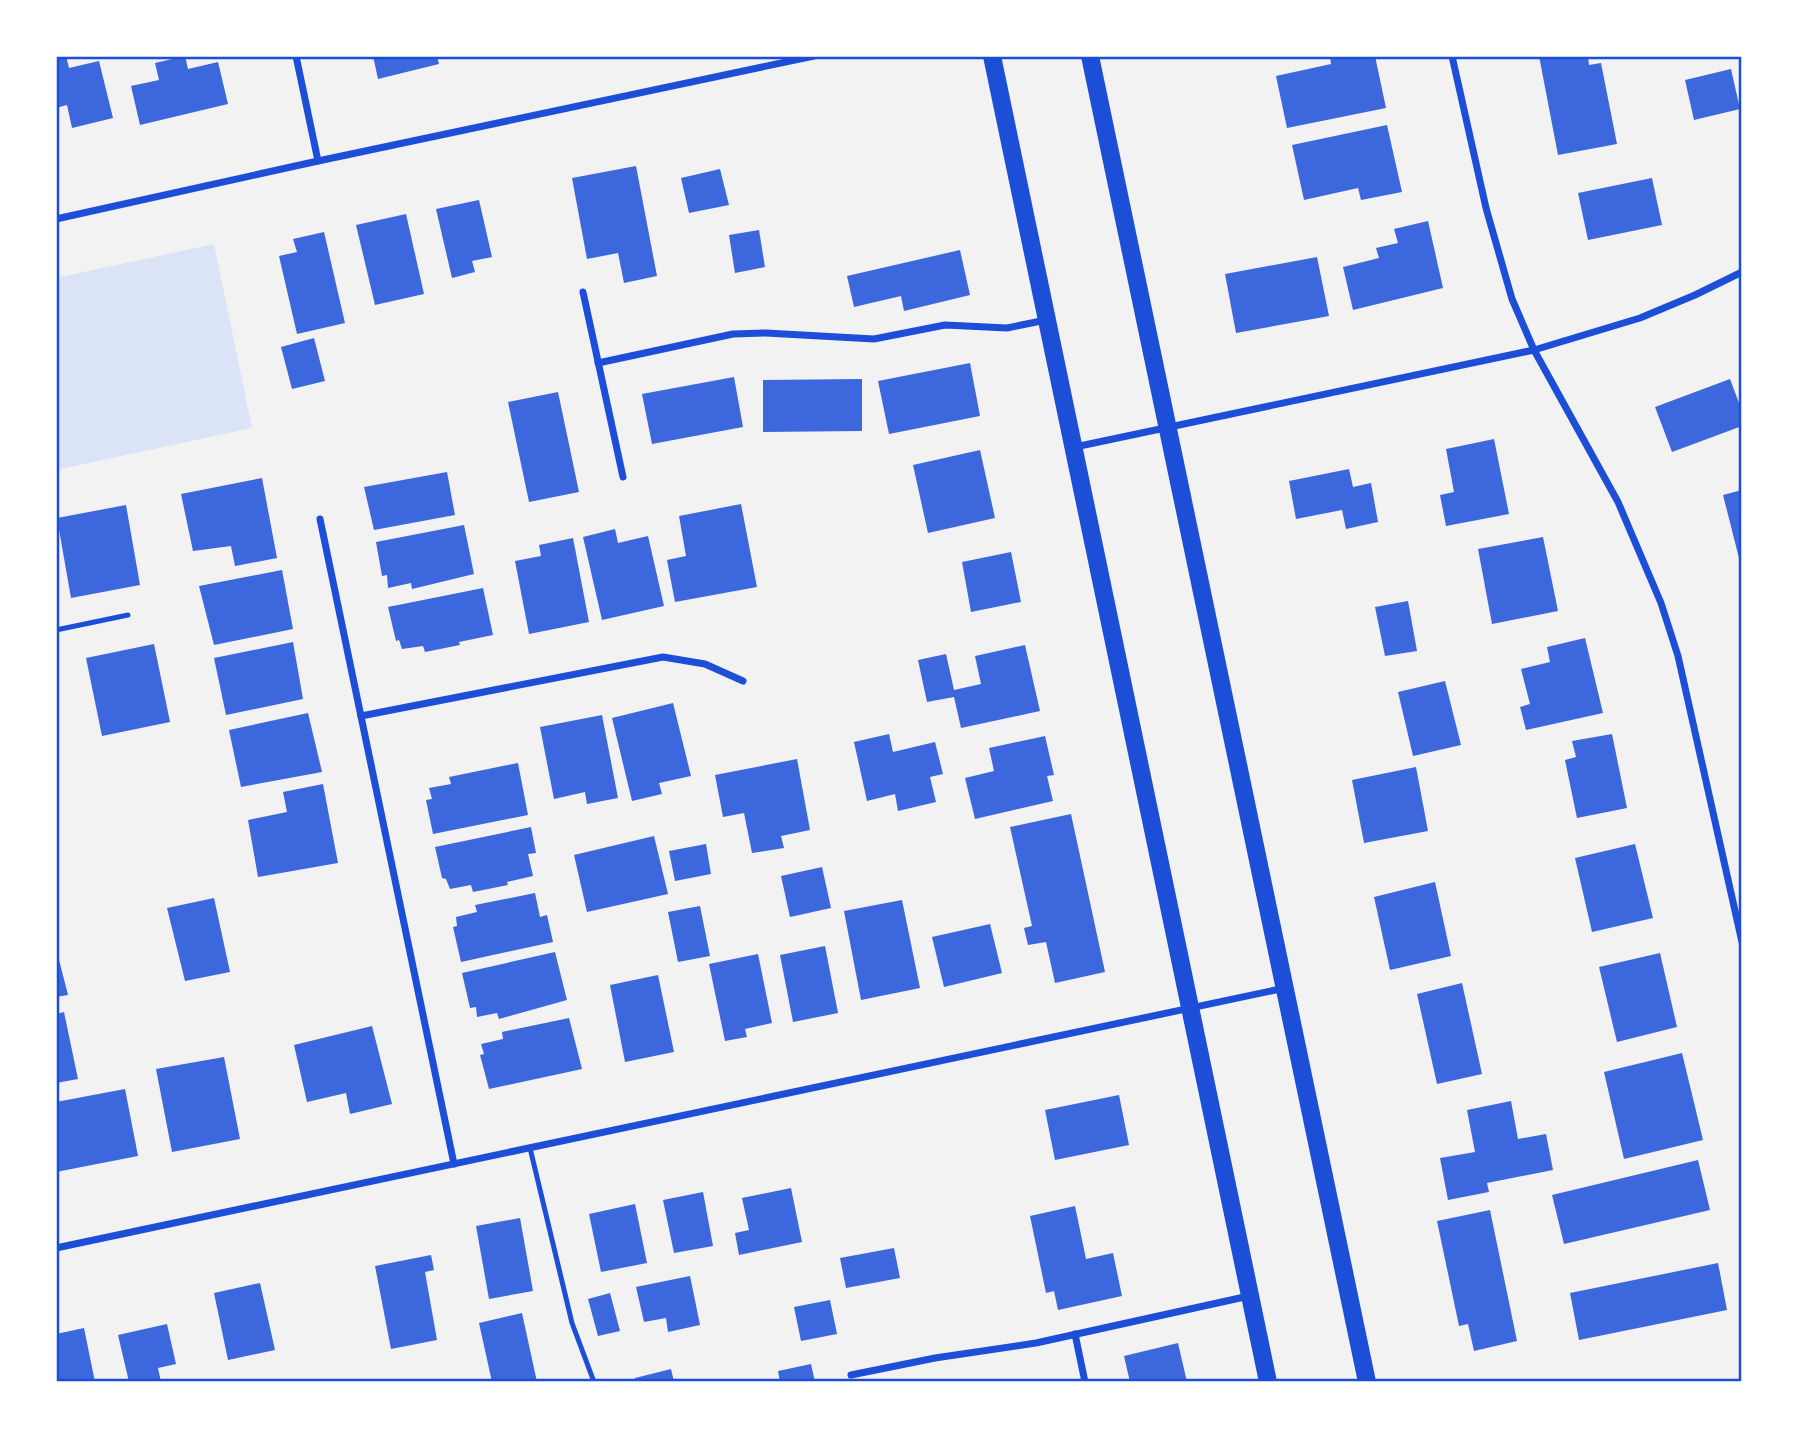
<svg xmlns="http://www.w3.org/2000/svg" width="1798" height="1438" viewBox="0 0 1798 1438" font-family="Rubik,sans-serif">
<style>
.green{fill:#dbe4f7}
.building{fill:#3d67dc}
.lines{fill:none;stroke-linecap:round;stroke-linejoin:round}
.service{stroke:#1d4ed8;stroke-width:5}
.minor{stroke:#1d4ed8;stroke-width:7}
.primary{stroke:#1d4ed8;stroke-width:18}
.neatline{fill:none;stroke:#1d4ed8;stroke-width:2.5}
</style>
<rect width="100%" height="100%" fill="#f2f2f2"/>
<!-- green -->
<path class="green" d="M 214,244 L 252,428 L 56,470 L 56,278 Z"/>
<!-- building -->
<g class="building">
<path d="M 56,56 L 66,56 L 69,68 L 99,61 L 113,118 L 72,128 L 67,105 L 56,108 Z"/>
<path d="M 185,56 L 188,69 L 218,62 L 228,104 L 140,125 L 131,86 L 159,80 L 155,63 Z"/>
<path d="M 373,56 L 437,56 L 439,64 L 378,79 Z"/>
<path d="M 1330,56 L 1375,56 L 1386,108 L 1287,128 L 1276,76 L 1331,64 Z"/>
<path d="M 1539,56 L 1588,56 L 1589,65 L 1601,63 L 1617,144 L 1558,155 Z"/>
<path d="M 1731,69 L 1740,109 L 1694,120 L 1685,80 Z"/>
<path d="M 1387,125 L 1402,192 L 1361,200 L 1358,188 L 1304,200 L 1292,145 Z"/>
<path d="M 636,166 L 657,276 L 624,283 L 618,253 L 587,259 L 572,178 Z"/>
<path d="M 720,169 L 729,205 L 689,213 L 681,178 Z"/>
<path d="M 1652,178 L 1662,225 L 1588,240 L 1578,193 Z"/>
<path d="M 479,200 L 492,257 L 472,261 L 475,272 L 452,278 L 436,209 Z"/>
<path d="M 406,214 L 424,294 L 375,305 L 356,225 Z"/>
<path d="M 1428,221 L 1443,288 L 1353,310 L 1343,267 L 1379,258 L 1376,248 L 1398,243 L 1394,229 Z"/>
<path d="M 759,230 L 765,267 L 735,273 L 729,235 Z"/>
<path d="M 324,232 L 345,323 L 297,334 L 279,256 L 297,252 L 293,239 Z"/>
<path d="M 960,250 L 970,295 L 904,311 L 901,296 L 854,307 L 847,276 Z"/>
<path d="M 1317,257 L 1329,316 L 1236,333 L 1225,274 Z"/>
<path d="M 314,338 L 325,381 L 292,389 L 281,347 Z"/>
<path d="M 970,363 L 980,416 L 889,434 L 878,381 Z"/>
<path d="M 734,377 L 743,427 L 652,444 L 642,394 Z"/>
<path d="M 862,379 L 862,431 L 763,432 L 763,380 Z"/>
<path d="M 1730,379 L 1742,411 L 1742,426 L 1672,452 L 1655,407 Z"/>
<path d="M 558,392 L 579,492 L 529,502 L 508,402 Z"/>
<path d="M 1494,439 L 1509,514 L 1446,526 L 1440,495 L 1454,492 L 1446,449 Z"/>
<path d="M 980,450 L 995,518 L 928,533 L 913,465 Z"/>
<path d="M 1349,469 L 1353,487 L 1371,483 L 1378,522 L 1346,529 L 1342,510 L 1296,519 L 1289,481 Z"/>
<path d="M 447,472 L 455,515 L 374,530 L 364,487 Z"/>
<path d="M 262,478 L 277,558 L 235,566 L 231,546 L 193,551 L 181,494 Z"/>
<path d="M 1742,490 L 1742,565 L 1741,566 L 1723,495 Z"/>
<path d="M 741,504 L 757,587 L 675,602 L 667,560 L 686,556 L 679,516 Z"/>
<path d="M 126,505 L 140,585 L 71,598 L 57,518 Z"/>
<path d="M 464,525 L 474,574 L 412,589 L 411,583 L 388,588 L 387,575 L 382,576 L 376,542 Z"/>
<path d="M 615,529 L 618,543 L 648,536 L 664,606 L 602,620 L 583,537 Z"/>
<path d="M 1543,537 L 1558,611 L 1492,624 L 1478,549 Z"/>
<path d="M 573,538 L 589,622 L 529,634 L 515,561 L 541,556 L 539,545 Z"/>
<path d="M 1011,552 L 1021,602 L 971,612 L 962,562 Z"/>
<path d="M 282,570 L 293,629 L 214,645 L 199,586 Z"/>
<path d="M 483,588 L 493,635 L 459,642 L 460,645 L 425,652 L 423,646 L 402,649 L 399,640 L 396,641 L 388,607 Z"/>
<path d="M 1408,601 L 1417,651 L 1385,656 L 1375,607 Z"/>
<path d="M 1585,638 L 1603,713 L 1526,730 L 1520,707 L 1530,704 L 1521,669 L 1550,662 L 1547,647 Z"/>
<path d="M 293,642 L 303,699 L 226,715 L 214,658 Z"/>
<path d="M 154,644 L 170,722 L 102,736 L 86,658 Z"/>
<path d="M 1025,645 L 1040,711 L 961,728 L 954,697 L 927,702 L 918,660 L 946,654 L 954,690 L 981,684 L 975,656 Z"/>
<path d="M 1445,681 L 1461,745 L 1413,756 L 1398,692 Z"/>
<path d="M 673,703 L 691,776 L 659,783 L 662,794 L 632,801 L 612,718 Z"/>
<path d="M 308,713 L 322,772 L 241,787 L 229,730 Z"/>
<path d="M 602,715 L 618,798 L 587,804 L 585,792 L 554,799 L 540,727 Z"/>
<path d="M 889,734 L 893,752 L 935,742 L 943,774 L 930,777 L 936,802 L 898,811 L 895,794 L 867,801 L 854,742 Z"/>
<path d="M 1612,734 L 1627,808 L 1577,818 L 1565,760 L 1576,757 L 1572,741 Z"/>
<path d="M 1045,736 L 1054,775 L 1047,776 L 1053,801 L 975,819 L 965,778 L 994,771 L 989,748 Z"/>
<path d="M 797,759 L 810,830 L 781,836 L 784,848 L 752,853 L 744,813 L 723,817 L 715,775 Z"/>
<path d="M 518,763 L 528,815 L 433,834 L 426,800 L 432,799 L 429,788 L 451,784 L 449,777 Z"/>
<path d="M 1416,767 L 1428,831 L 1364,843 L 1352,780 Z"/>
<path d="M 323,784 L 338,863 L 258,877 L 248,820 L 287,812 L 283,792 Z"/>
<path d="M 1071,814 L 1105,972 L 1055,983 L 1046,942 L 1028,945 L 1024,928 L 1032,926 L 1010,827 Z"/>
<path d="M 531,827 L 536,853 L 528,854 L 533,876 L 507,882 L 508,885 L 473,892 L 471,885 L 450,889 L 446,879 L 442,878 L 435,847 Z"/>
<path d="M 654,836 L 668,894 L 587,912 L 574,855 Z"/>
<path d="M 706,844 L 711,874 L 675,881 L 669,851 Z"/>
<path d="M 1635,844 L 1653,918 L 1592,932 L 1575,858 Z"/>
<path d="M 822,867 L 831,908 L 790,917 L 781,876 Z"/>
<path d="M 1435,882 L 1451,956 L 1390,970 L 1374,897 Z"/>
<path d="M 535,893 L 540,917 L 547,915 L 553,942 L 461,962 L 453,927 L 457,926 L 456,917 L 477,912 L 475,905 Z"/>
<path d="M 214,898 L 230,972 L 185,981 L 167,908 Z"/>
<path d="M 902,900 L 920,988 L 861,1000 L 844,911 Z"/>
<path d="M 700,906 L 710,956 L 678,962 L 668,912 Z"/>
<path d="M 990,924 L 1002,973 L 944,987 L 932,937 Z"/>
<path d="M 825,946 L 838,1013 L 793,1022 L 780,955 Z"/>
<path d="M 56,948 L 68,995 L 56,997 Z"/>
<path d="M 555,952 L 567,1000 L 499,1019 L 497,1013 L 477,1017 L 476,1007 L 470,1008 L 462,973 Z"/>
<path d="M 1660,953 L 1677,1027 L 1617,1042 L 1599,967 Z"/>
<path d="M 758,954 L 772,1023 L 745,1029 L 747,1037 L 725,1041 L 709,964 Z"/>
<path d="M 658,975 L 674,1052 L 625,1062 L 610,985 Z"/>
<path d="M 1462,983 L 1482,1074 L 1437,1084 L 1417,994 Z"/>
<path d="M 64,1012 L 78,1079 L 56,1083 L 56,1014 Z"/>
<path d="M 569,1018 L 582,1069 L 489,1089 L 480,1055 L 484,1054 L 481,1044 L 503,1039 L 502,1032 Z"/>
<path d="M 372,1026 L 392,1104 L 350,1114 L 346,1093 L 307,1102 L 294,1045 Z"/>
<path d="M 1682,1053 L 1703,1140 L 1624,1159 L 1604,1072 Z"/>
<path d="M 224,1057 L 240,1139 L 172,1152 L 156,1069 Z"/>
<path d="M 125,1089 L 138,1156 L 56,1172 L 56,1102 Z"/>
<path d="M 1119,1095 L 1129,1145 L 1055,1160 L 1045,1110 Z"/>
<path d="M 1511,1101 L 1518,1139 L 1546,1134 L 1553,1170 L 1487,1183 L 1489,1192 L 1448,1200 L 1440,1158 L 1475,1152 L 1467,1110 Z"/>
<path d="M 1698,1160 L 1710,1210 L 1564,1244 L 1552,1195 Z"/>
<path d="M 791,1188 L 802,1242 L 739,1255 L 735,1233 L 749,1230 L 742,1198 Z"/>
<path d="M 703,1192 L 713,1246 L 674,1253 L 663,1200 Z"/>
<path d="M 635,1204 L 647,1263 L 601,1272 L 589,1214 Z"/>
<path d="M 1075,1206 L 1086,1259 L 1113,1253 L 1122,1296 L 1058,1310 L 1054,1291 L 1046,1293 L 1030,1216 Z"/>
<path d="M 1490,1210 L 1517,1341 L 1474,1351 L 1468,1324 L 1459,1326 L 1437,1221 Z"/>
<path d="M 520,1218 L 533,1291 L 489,1299 L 476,1226 Z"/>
<path d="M 894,1248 L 900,1278 L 846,1288 L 840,1258 Z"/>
<path d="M 431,1255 L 434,1270 L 425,1272 L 437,1340 L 391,1349 L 375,1266 Z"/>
<path d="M 1718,1263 L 1727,1310 L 1579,1340 L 1570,1293 Z"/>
<path d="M 690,1276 L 700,1325 L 668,1332 L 666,1318 L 644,1322 L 636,1287 Z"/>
<path d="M 260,1283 L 275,1350 L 228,1360 L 214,1293 Z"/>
<path d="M 610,1293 L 620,1331 L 598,1336 L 588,1299 Z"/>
<path d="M 830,1300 L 837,1334 L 801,1341 L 794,1307 Z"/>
<path d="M 522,1313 L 537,1382 L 492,1382 L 479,1323 Z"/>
<path d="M 167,1324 L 176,1364 L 158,1368 L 161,1382 L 129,1382 L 118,1335 Z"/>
<path d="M 84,1328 L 95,1382 L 56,1382 L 56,1334 Z"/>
<path d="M 1178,1343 L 1187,1382 L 1130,1382 L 1124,1356 Z"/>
<path d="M 811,1364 L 815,1382 L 780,1382 L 778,1371 Z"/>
<path d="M 671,1369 L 674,1382 L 635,1382 L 635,1378 Z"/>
</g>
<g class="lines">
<!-- service -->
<g class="service">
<path d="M 56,630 L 128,615"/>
<path d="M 530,1148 L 572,1323 L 594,1382"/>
</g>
<!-- minor -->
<g class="minor">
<path d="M 296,56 L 318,161"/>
<path d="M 1452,56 L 1486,208 L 1512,299 L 1534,350 L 1618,502 L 1661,603 L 1678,656 L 1742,942"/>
<path d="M 56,219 L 318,161 L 814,56"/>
<path d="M 583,292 L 623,477"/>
<path d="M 598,363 L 733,334 L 766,333 L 874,339 L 945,325 L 1007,328 L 1046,320"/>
<path d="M 1075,447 L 1534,350 L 1640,318 L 1695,295 L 1742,272"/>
<path d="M 320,519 L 454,1164"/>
<path d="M 361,716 L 663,657 L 705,664 L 743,681"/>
<path d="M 56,1248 L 1285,988"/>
<path d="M 1075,1334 L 1085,1382"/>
<path d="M 851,1375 L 935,1358 L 1036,1343 L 1249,1296"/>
</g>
<!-- primary -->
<g class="primary">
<path d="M 992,56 L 1268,1382"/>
<path d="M 1090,56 L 1367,1382"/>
</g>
</g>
<!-- border -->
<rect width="1798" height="1438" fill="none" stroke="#ffffff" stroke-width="116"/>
<rect x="58" y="58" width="1682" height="1322" class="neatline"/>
</svg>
